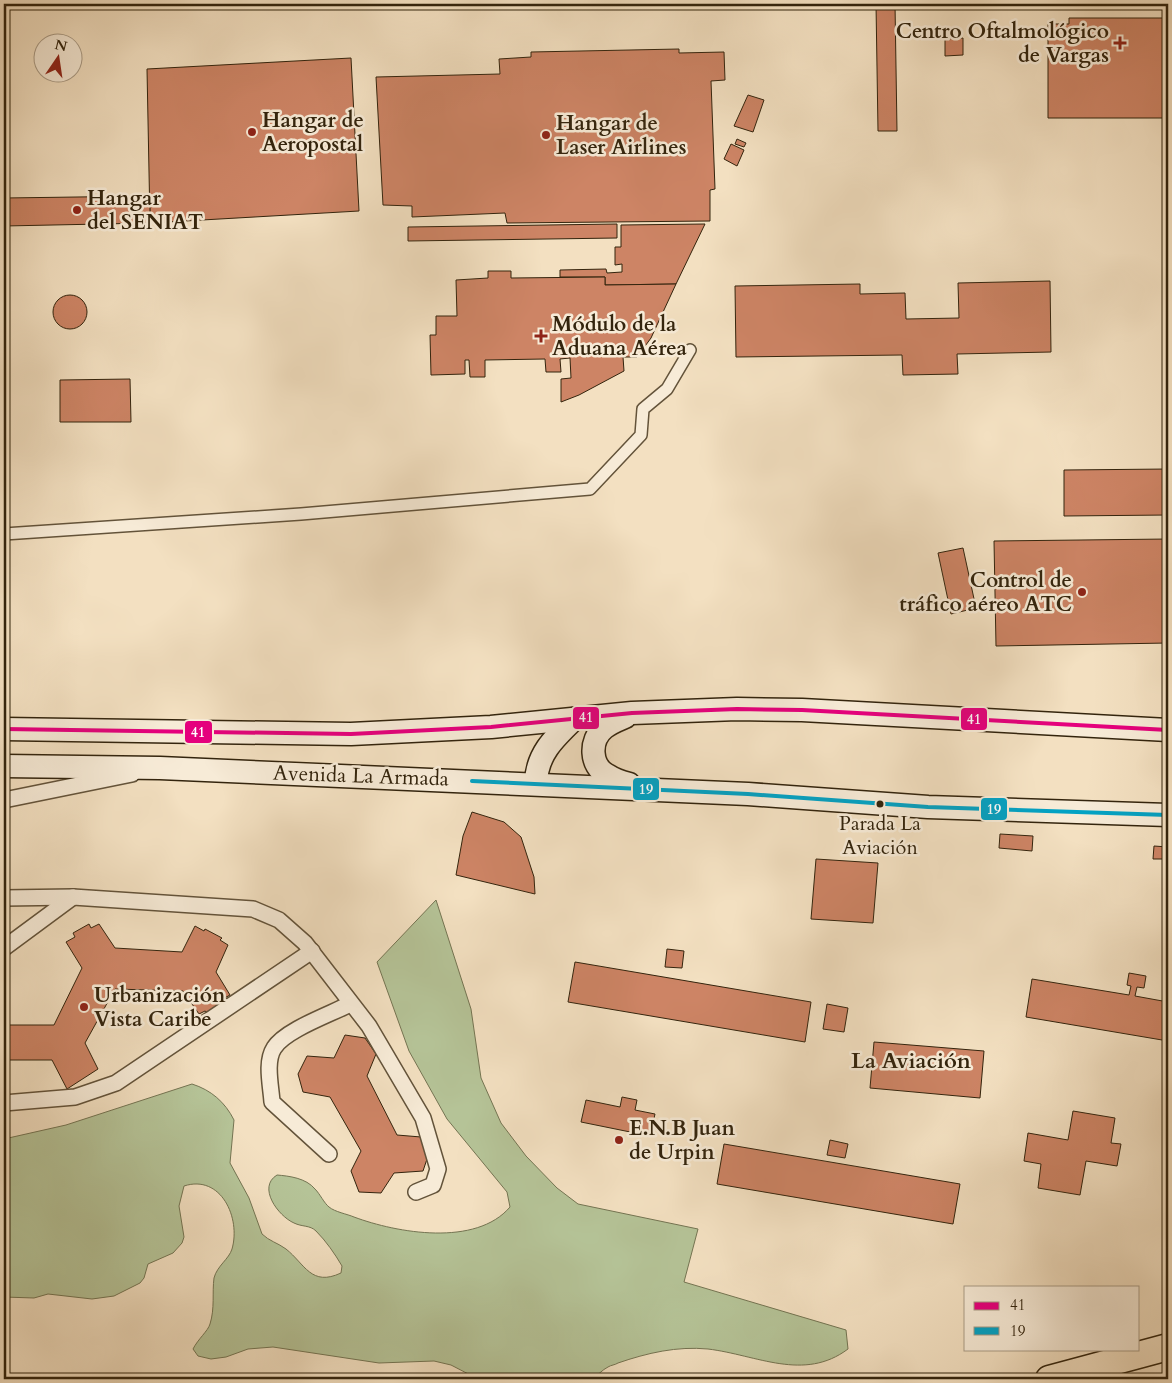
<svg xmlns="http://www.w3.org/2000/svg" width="1172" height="1383" viewBox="0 0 1172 1383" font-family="Cardo,serif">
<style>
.green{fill:#b5c397;stroke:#747452}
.building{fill:#cd8465;stroke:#33240d}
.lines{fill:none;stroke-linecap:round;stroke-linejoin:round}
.pedestrian-casing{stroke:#63533a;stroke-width:14}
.minor-casing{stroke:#63533a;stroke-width:18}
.secondary-casing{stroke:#33240d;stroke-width:25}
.trunk-casing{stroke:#33240d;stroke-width:29}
.pedestrian{stroke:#f7ebd7;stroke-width:11}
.minor{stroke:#f7ebd7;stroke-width:15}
.secondary{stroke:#f7ebd7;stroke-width:22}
.trunk{stroke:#f3e0c1;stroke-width:26}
.bus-1-casing{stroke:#f7ebd7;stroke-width:8}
.bus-2-casing{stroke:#f7ebd7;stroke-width:8}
.bus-1{stroke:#e5007d;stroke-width:4}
.bus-2{stroke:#03a2c4;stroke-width:4}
.poi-dot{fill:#8f2418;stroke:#f7ebd7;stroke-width:2}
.bus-dot{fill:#33240d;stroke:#f7ebd7;stroke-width:2}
.labels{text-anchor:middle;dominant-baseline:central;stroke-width:5;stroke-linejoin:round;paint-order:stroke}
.bus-label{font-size:20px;fill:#33240d;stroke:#f7ebd7}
.poi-label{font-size:21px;font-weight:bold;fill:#33240d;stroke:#f7ebd7;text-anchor:start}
.street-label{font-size:21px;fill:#33240d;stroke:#f7ebd7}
.neighbourhood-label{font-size:22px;font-weight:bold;fill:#33240d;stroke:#f7ebd7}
.line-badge{stroke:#f7ebd7;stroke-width:2}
.badge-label{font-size:14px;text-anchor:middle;font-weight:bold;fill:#fff}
</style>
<rect width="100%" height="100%" fill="#f3e0c1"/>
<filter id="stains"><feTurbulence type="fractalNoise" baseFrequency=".004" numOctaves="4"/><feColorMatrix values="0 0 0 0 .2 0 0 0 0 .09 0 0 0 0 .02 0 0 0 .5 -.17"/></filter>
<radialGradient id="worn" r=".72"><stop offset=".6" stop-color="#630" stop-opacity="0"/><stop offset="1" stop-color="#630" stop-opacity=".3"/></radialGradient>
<!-- green -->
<path class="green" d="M 436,900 L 471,1009 L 481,1078 L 501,1123 L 526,1156 L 557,1188 L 578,1204 L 698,1229 L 684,1282 L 846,1330 L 848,1349 C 804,1382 757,1355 708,1349 C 677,1346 647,1353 618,1363 C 615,1365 611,1365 608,1367 C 602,1370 598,1375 593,1379 L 478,1379 L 451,1365 L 434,1361 L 379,1363 L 273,1347 L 248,1349 L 226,1357 L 211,1359 L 198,1356 L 193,1349 C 198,1339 208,1331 210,1324 C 215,1308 212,1293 214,1278 C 217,1266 229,1259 232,1249 C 241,1218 221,1174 184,1186 L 179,1206 L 184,1237 L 182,1243 L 173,1253 L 148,1264 L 144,1278 L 140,1283 L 114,1296 L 92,1299 L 48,1294 L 34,1298 L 4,1297 L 4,1139 L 66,1125 L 192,1084 C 211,1090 225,1102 234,1120 L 230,1163 L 249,1198 L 262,1234 C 269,1241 278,1243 286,1249 C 305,1264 311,1287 341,1273 L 342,1266 C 335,1254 326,1241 316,1231 C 310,1225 302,1227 294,1223 C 278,1216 257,1187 277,1175 C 289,1176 306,1178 315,1189 C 320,1194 324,1203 329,1207 C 335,1212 347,1214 354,1217 C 397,1233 476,1247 510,1207 L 507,1192 L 447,1119 L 409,1051 L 377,962 Z"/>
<!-- building -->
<g class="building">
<path d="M 876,4 L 895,4 L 897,131 L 878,131 Z"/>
<path d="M 1069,18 L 1168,18 L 1168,118 L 1048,118 L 1048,24 L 1069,24 Z"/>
<path d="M 963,38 L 963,55 L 945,56 L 945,39 Z"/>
<path d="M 679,49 L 679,53 L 724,52 L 725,80 L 711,81 L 715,189 L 710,190 L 710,221 L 507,223 L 505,213 L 412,217 L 412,206 L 383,205 L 376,77 L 500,74 L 499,59 L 531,57 L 531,52 Z"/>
<path d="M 351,58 L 359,211 L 150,223 L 147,69 Z"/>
<path d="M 748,95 L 764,100 L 753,132 L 734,126 Z"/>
<path d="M 737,139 L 746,143 L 744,147 L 735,144 Z"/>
<path d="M 731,144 L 744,150 L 737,166 L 724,159 Z"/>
<path d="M 150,196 L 150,223 L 4,226 L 4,198 Z"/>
<path d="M 617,224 L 617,238 L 408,241 L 408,227 Z"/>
<path d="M 705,224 L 676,284 L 605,285 L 605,277 L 560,277 L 560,270 L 606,269 L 607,273 L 622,272 L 622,264 L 615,265 L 615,247 L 621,247 L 621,225 Z"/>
<path d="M 488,271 L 511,271 L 511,278 L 605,277 L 605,285 L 676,284 L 651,338 L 637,357 L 623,357 L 624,371 L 579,395 L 561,402 L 561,379 L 571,378 L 570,358 L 560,359 L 561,372 L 546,372 L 545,359 L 485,360 L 485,377 L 470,377 L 469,360 L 465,360 L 465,374 L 431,375 L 430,335 L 436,335 L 436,316 L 457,316 L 456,280 L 488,278 Z"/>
<path d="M 1050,281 L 1051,352 L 957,354 L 958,374 L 903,375 L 902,355 L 736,357 L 735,286 L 860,284 L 860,294 L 905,293 L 906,319 L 959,318 L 958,283 Z"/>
<circle cx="70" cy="312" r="17"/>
<path d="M 130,379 L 131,422 L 60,422 L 60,380 Z"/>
<path d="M 1168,469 L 1168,515 L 1064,516 L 1064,470 Z"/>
<path d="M 1168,539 L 1168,643 L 996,646 L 994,541 Z"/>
<path d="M 963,548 L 976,608 L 951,614 L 938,553 Z"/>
<path d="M 472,812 L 504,822 L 521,837 L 534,877 L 535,894 L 456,875 L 463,836 Z"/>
<path d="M 1000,834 L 1033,836 L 1032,851 L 999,848 Z"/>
<path d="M 1154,846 L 1168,847 L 1168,859 L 1153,859 Z"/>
<path d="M 816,859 L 878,863 L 873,923 L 811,919 Z"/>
<path d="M 89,924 L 91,928 L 99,924 L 115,948 L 182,952 L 195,926 L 204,931 L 205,929 L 222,938 L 220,940 L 228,945 L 216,972 L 230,995 L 221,1000 L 223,1003 L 208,1013 L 205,1011 L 199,1014 L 183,991 L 115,989 L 85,1043 L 98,1069 L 67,1089 L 52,1060 L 4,1060 L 4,1025 L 54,1025 L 82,968 L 66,942 L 75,937 L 73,933 Z"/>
<path d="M 667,949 L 684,951 L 682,968 L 665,967 Z"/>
<path d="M 575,962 L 811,1002 L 805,1042 L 568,1002 Z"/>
<path d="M 1129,973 L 1146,976 L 1144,988 L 1137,987 L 1135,996 L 1168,1002 L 1168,1041 L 1026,1017 L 1032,979 L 1129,995 L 1131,986 L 1127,985 Z"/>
<path d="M 827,1004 L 848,1008 L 844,1032 L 823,1029 Z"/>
<path d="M 345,1035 L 365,1038 L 376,1054 L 367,1076 L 397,1135 L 421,1137 L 429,1153 L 423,1171 L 394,1173 L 381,1193 L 359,1192 L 351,1171 L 361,1151 L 330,1097 L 303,1092 L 298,1074 L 307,1056 L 334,1058 Z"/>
<path d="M 874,1042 L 984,1051 L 980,1098 L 870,1088 Z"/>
<path d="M 622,1097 L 637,1100 L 635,1110 L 655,1114 L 650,1136 L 581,1122 L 586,1100 L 620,1107 Z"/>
<path d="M 1073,1111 L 1115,1118 L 1111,1143 L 1121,1144 L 1117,1166 L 1086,1161 L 1080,1195 L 1038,1188 L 1041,1164 L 1024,1161 L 1028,1133 L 1068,1140 Z"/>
<path d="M 830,1140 L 848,1144 L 845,1158 L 827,1155 Z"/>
<path d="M 724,1144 L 960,1184 L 953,1224 L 717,1184 Z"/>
</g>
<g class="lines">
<!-- pedestrian casing -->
<g class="pedestrian-casing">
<path id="pedestrian" d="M 4,534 L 301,514 L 590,489 L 641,435 L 643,409 L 667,389 L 690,350"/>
</g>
<!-- minor casing -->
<g class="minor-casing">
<g id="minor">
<path d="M 4,800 L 132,774"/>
<path d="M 4,898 L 73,897 L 253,909 L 279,920 L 305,943 L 369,1026 L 423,1118 L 438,1169 L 433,1185 L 416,1192"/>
<path d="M 4,948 L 73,897"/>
<path d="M 4,1103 L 75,1097 L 116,1083 L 312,951"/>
<path d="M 329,1154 L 272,1102 C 271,1086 265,1062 274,1048 C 285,1030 331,1014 350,1004"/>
</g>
</g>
<!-- secondary casing -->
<g class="secondary-casing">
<g id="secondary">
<path d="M 625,717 C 618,720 610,723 604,728 C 589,740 590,766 607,775 C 613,779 621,782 629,784"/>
<path d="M 4,729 L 351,734 L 491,727 L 632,713 L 737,709 L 802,710 L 1168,730"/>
<path d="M 4,766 L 160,768 L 748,794 L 928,807 L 1168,815"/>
<path d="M 536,784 C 536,755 554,738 574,719"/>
</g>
</g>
<!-- trunk casing -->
<g class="trunk-casing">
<path id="trunk" d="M 1049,1379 L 1168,1347"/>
</g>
<!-- pedestrian -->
<use href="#pedestrian" class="pedestrian"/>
<!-- minor -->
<use href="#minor" class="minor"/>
<!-- secondary -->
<use href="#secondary" class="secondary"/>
<!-- trunk -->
<use href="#trunk" class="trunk"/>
<!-- bus-1 casing -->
<g class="bus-1-casing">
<path id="bus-1" d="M 4,729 L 351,734 L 491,727 L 632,713 L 737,709 L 802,710 L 1168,730"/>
</g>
<!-- bus-2 casing -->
<g class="bus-2-casing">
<path id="bus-2" d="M 472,781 L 748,794 L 928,807 L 1168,815"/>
</g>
<!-- bus-1 -->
<use href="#bus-1" class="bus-1"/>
<!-- bus-2 -->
<use href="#bus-2" class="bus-2"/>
</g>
<!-- markers -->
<g class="poi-dot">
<path d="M1117.5 35.5h5v5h5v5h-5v5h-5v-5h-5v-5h5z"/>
<circle cx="252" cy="132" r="5"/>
<circle cx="546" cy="135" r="5"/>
<circle cx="77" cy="210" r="5"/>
<path d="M538.5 328.5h5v5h5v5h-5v5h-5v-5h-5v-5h5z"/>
<circle cx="1082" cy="592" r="5"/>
<circle cx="84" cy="1007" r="5"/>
<circle cx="619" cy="1140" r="5"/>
</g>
<circle class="bus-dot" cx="880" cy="804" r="4.5"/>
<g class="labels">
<!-- bus labels -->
<g class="bus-label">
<text x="880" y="823">Parada La<tspan x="880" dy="24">Aviación</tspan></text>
</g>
<!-- poi labels -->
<g class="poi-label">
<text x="1109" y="31" text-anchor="end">Centro Oftalmológico<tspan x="1109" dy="24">de Vargas</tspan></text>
<text x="262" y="120">Hangar de<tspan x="262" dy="24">Aeropostal</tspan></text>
<text x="556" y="123">Hangar de<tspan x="556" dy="24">Laser Airlines</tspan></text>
<text x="87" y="198">Hangar<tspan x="87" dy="24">del SENIAT</tspan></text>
<text x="552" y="324">Módulo de la<tspan x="552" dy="24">Aduana Aérea</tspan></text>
<text x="1072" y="580" text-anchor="end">Control de<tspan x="1072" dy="24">tráfico aéreo ATC</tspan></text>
<text x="94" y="995">Urbanización<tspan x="94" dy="24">Vista Caribe</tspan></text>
<text x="629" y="1128">E.N.B Juan<tspan x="629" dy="24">de Urpin</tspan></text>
</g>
<!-- street labels -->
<g class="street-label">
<text transform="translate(361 776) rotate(2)">Avenida La Armada</text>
</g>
<!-- neighbourhood labels -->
<g class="neighbourhood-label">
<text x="911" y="1061">La Aviación</text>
</g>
</g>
<g class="line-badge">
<rect x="572" y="706" width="28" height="24" rx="5" fill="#e5007d"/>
<rect x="960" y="707" width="28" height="24" rx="5" fill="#e5007d"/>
<rect x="184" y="720" width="29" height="24" rx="5" fill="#e5007d"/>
<rect x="632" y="777" width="28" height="24" rx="5" fill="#03a2c4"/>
<rect x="980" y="797" width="28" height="24" rx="5" fill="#03a2c4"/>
</g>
<g class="badge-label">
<text x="586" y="722">41</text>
<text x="974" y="724">41</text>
<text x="198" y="737">41</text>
<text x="646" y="794">19</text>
<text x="994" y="814">19</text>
</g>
<!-- margin -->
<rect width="1172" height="1383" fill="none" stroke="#f3e0c1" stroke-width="20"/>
<rect x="5" y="5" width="1162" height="1373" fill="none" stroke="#33240d" stroke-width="2.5"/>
<rect x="10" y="10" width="1152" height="1363" fill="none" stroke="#33240d"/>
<!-- legend -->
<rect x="964" y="1286" width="175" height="65" fill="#f7ebd7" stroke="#a99b86"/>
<rect x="974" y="1302" width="25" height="8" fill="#e5007d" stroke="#a99b86"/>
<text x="1010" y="1310" font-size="15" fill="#33240d">41</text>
<rect x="974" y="1327" width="25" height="8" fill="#03a2c4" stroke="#a99b86"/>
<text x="1010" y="1336" font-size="15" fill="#33240d">19</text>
<!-- north arrow -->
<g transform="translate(58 58) rotate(13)"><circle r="24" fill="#f7ebd7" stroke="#a99b86"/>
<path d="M0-4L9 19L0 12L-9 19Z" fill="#8f2418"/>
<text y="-8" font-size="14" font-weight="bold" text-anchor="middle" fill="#33240d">N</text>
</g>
<rect width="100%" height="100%" filter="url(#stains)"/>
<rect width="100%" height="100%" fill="url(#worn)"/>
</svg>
